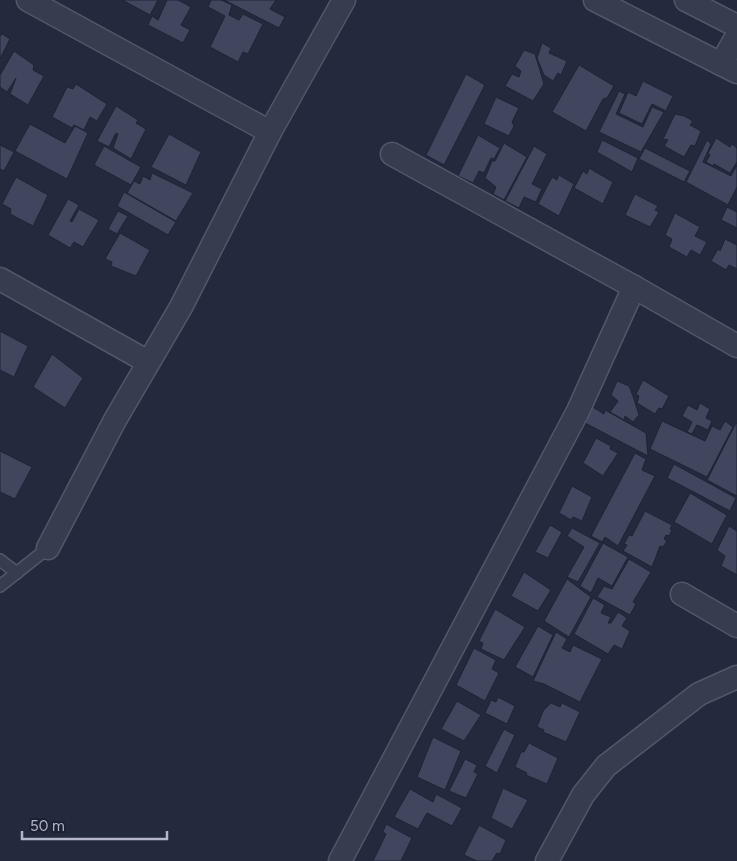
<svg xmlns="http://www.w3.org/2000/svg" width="737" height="861" viewBox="0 0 737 861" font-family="Figtree,sans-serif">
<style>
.building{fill:#3f465e;stroke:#1e2335}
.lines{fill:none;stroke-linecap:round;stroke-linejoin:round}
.lane-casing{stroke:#525769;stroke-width:14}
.street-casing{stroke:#525769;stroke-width:25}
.lane{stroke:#373c4e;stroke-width:11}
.street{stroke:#373c4e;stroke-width:22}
</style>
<rect width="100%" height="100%" fill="#232a3e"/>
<!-- building -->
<g class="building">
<path d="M 122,0 L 158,0 L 150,15 Z"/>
<path d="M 167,0 L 178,0 L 191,7 L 181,25 L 190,30 L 183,43 L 148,25 L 152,16 L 158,20 Z"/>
<path d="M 211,0 L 221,0 L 232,5 L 229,15 L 239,20 L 243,14 L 263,24 L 248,54 L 243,52 L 238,62 L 210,47 L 225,16 L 208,7 Z"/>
<path d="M 224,0 L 276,0 L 270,9 L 285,17 L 279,28 Z"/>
<path d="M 2,34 L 10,39 L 0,59 L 0,36 Z"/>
<path d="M 542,43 L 551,48 L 549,53 L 567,61 L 561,75 L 558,73 L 553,81 L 544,75 L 537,58 Z"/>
<path d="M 524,50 L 535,54 L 544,84 L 533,101 L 505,86 L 512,74 L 519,77 L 521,71 L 515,66 Z"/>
<path d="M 14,51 L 34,65 L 33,70 L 44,76 L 28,105 L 10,94 L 16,78 L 7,92 L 0,87 L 0,75 Z"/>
<path d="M 579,65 L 614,86 L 607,98 L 603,99 L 586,131 L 552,112 Z"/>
<path d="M 466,74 L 485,85 L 444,165 L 426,155 Z"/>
<path d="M 643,81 L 673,96 L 666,111 L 652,104 L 642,124 L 619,113 L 628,92 L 636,96 Z"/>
<path d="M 76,84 L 107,104 L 97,121 L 90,117 L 84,130 L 74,125 L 72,128 L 52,117 L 67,87 L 73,89 Z"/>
<path d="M 619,91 L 625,94 L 616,114 L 643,127 L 652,107 L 664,112 L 641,152 L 599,132 Z"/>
<path d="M 496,97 L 519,108 L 512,122 L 514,126 L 509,136 L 484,124 Z"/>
<path d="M 116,106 L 138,120 L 136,123 L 146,129 L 131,159 L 113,148 L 118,134 L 116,133 L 109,147 L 97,141 Z"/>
<path d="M 675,114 L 684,116 L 693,121 L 690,125 L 701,131 L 695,146 L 691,145 L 684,157 L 664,146 L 668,140 L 663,139 Z"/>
<path d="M 30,124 L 65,143 L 75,126 L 88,133 L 67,179 L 15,151 Z"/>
<path d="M 169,134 L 201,152 L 186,185 L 151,167 Z"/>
<path d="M 478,135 L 500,148 L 494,159 L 491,158 L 484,173 L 479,171 L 473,183 L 458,176 Z"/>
<path d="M 716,138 L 730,147 L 732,144 L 737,148 L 737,162 L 730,173 L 714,164 L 713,166 L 706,162 L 710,155 L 708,153 Z"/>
<path d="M 602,140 L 638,158 L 632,172 L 597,152 Z"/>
<path d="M 707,140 L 711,144 L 703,162 L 731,176 L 737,165 L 737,187 L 728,205 L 686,182 Z"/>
<path d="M 504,143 L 527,157 L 504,200 L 493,194 L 496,187 L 485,178 L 492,161 L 495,161 Z"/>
<path d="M 0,145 L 14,152 L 4,171 L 0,169 Z"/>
<path d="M 104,146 L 141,167 L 131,185 L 94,165 Z"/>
<path d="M 534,146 L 547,154 L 532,184 L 542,189 L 536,202 L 524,197 L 519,208 L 505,201 Z"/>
<path d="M 645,148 L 690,171 L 684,182 L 639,159 Z"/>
<path d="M 589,168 L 613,182 L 603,204 L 574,188 L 583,171 L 587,174 Z"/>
<path d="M 152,173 L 193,193 L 176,221 L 127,193 L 134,181 L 140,184 L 143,176 L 150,180 Z"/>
<path d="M 559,175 L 574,184 L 559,216 L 538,204 L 552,177 L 557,180 Z"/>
<path d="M 16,177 L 48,195 L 33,226 L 10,214 L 11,209 L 2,204 Z"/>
<path d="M 124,192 L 176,222 L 168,235 L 117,206 Z"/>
<path d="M 635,194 L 658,206 L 655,210 L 659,212 L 650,227 L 625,215 Z"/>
<path d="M 68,199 L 79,205 L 70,221 L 72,222 L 79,209 L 99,220 L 83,247 L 74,242 L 70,248 L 48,235 Z"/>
<path d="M 727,207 L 737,212 L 737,228 L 721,220 Z"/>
<path d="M 118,211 L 128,216 L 117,234 L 108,229 Z"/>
<path d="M 675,213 L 700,227 L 695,236 L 707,242 L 700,255 L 691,250 L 687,257 L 669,247 L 672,239 L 665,235 Z"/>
<path d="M 120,233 L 150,250 L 136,276 L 111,266 L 112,262 L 105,259 Z"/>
<path d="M 725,239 L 737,245 L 737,269 L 729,265 L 726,270 L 711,261 L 718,249 L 720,251 Z"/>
<path d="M 0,331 L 28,346 L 14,377 L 0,370 Z"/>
<path d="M 52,354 L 83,378 L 65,408 L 33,387 Z"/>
<path d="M 643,380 L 669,396 L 662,409 L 659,408 L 655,414 L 637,403 L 639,396 L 636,394 Z"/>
<path d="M 617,381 L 629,386 L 633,396 L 639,415 L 633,422 L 625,416 L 624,420 L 610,412 L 618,401 L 611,395 Z"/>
<path d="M 700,403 L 710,409 L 706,418 L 712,421 L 708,430 L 697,425 L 692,434 L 687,432 L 692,422 L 682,416 L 688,405 L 697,410 Z"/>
<path d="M 591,406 L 604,414 L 605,410 L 646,433 L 648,456 L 585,423 Z"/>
<path d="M 662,421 L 705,441 L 712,426 L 720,430 L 725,421 L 733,427 L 707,477 L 650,449 Z"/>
<path d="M 736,423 L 737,424 L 737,496 L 707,480 Z"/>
<path d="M 596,438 L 611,446 L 610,449 L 618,453 L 603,476 L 583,463 Z"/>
<path d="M 0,451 L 32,467 L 15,499 L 0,492 Z"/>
<path d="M 635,453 L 646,459 L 642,470 L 655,476 L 618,546 L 605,537 L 602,542 L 591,536 Z"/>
<path d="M 674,464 L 736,498 L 730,511 L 667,478 Z"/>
<path d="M 572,486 L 592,497 L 582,521 L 573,517 L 571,520 L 559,513 Z"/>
<path d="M 690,493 L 727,515 L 712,544 L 674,522 Z"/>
<path d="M 645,511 L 672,525 L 670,529 L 672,530 L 669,536 L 666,535 L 664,539 L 667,541 L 663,547 L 660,546 L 652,567 L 623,551 L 627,545 L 624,544 L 629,535 L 632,536 Z"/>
<path d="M 550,525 L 562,532 L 548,558 L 535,552 Z"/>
<path d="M 729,526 L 737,531 L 737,575 L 721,566 L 725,556 L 717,550 Z"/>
<path d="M 572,528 L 600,543 L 578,582 L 567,577 L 584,547 L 567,536 Z"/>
<path d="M 603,543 L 628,557 L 612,586 L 598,578 L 591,593 L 580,586 Z"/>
<path d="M 629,559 L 651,572 L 633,602 L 636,604 L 630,615 L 597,597 L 604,586 L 612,589 Z"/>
<path d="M 524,572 L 551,590 L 538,611 L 511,596 Z"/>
<path d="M 567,579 L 591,597 L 569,637 L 544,621 Z"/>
<path d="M 593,598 L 605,605 L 601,613 L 611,617 L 608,623 L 611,623 L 618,612 L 627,618 L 622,626 L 630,631 L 622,649 L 614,645 L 608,654 L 574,634 Z"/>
<path d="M 495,609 L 525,627 L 504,660 L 481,649 L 483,643 L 479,641 Z"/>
<path d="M 538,626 L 553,635 L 533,677 L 515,667 Z"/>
<path d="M 556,632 L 567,639 L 562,648 L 570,652 L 573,645 L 602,659 L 580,702 L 544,684 L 533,681 Z"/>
<path d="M 474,648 L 496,660 L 492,669 L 499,673 L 485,701 L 456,685 Z"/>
<path d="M 498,697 L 515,706 L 507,724 L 485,713 L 491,700 L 496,702 Z"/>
<path d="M 457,701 L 481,715 L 464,741 L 441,729 Z"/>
<path d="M 551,703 L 560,707 L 562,703 L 580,712 L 566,742 L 543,732 L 544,730 L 537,727 L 543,711 Z"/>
<path d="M 504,729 L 515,735 L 497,773 L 485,766 Z"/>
<path d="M 433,737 L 461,751 L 445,790 L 417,777 Z"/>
<path d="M 529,743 L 558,758 L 547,784 L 526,775 L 527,773 L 515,767 L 521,752 L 524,752 Z"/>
<path d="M 465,759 L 477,765 L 474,772 L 478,774 L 466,798 L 449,791 Z"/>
<path d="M 503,788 L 528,800 L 512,829 L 491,818 Z"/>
<path d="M 410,789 L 433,802 L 436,794 L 462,808 L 452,826 L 427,813 L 418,829 L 394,817 Z"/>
<path d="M 386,824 L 412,838 L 401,861 L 373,861 L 386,834 L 383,832 Z"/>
<path d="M 479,825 L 506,840 L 500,854 L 497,853 L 492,861 L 477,861 L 464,855 Z"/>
</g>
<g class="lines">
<!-- lane casing -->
<g class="lane-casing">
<g id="lane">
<path d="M 0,560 L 17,573"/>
<path d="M 0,586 L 48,548"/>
</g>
</g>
<!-- street casing -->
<g class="street-casing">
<g id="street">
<path d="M 28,0 L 270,132"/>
<path d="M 595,0 L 737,72"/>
<path d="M 686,0 L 737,26"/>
<path d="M 721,64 L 737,36"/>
<path d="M 392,154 L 634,287 L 737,346"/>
<path d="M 0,279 L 148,362"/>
<path d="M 48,548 L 115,420 L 181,307 L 270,132 L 344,0"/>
<path d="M 682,594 L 737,626"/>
<path d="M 340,861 L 578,411 L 634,287"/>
<path d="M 547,861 L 583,795 L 606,766 L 699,694 L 737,677"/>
</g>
</g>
<!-- lane -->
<use href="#lane" class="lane"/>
<!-- street -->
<use href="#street" class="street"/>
</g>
<!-- scale -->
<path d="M22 831v8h145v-8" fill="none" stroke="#b3b7c9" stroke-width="2.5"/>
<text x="30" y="831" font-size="15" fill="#b3b7c9" stroke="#1c2133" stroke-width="4" paint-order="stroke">50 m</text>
</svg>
